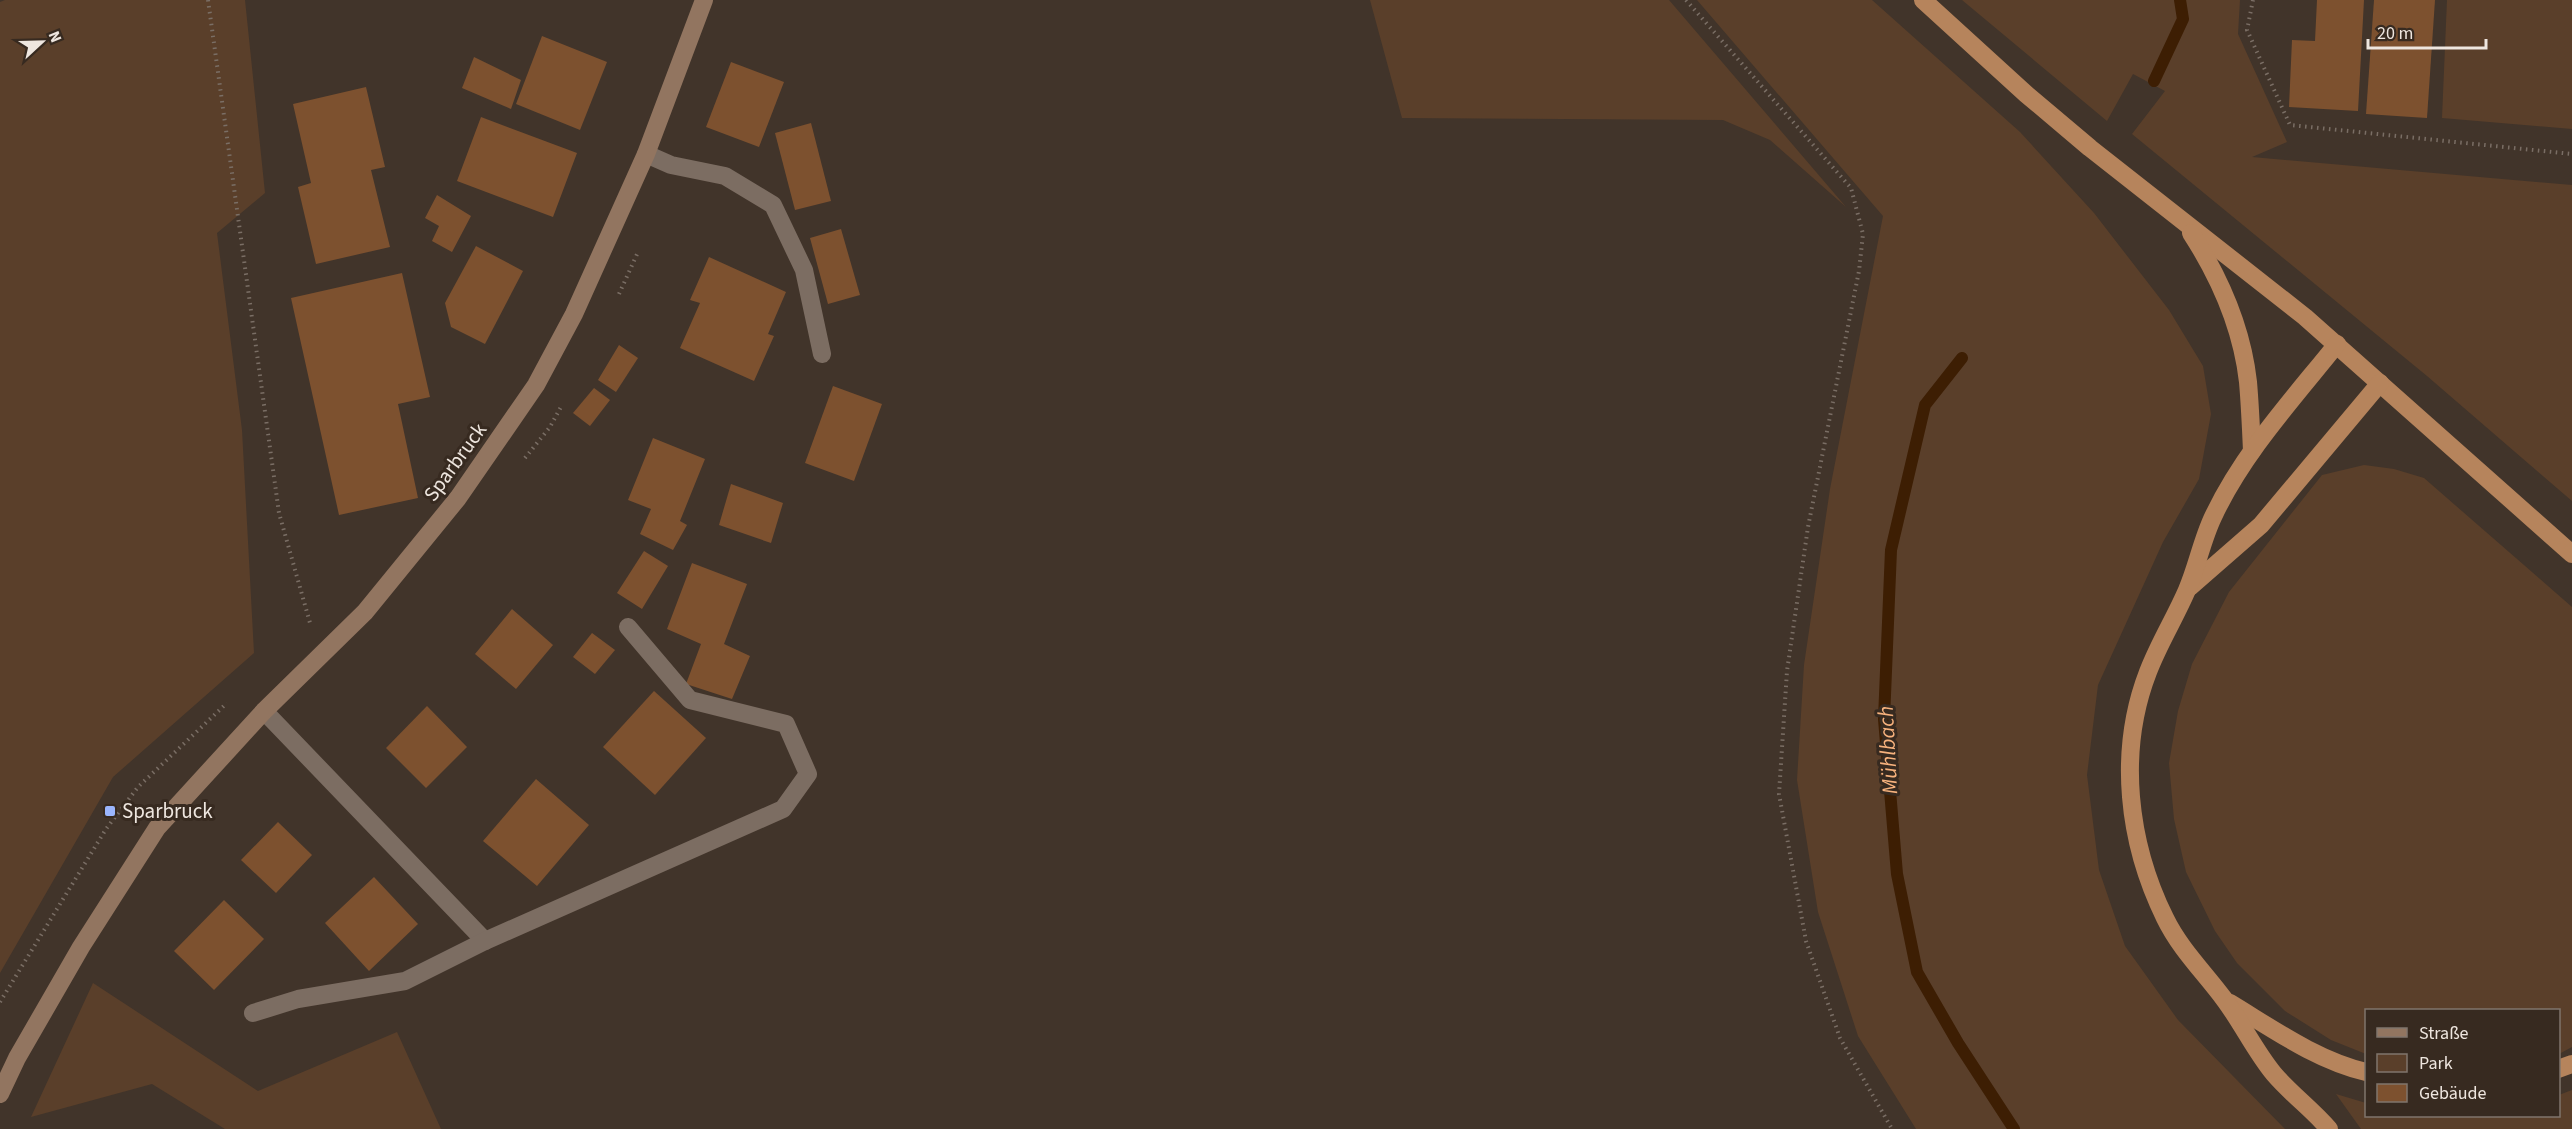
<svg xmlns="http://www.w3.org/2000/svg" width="2572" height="1129" viewBox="0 0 2572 1129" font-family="'Source Sans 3',sans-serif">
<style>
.green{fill:#5a3f2a}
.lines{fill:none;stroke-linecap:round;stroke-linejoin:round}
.stream{stroke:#3d1e03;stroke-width:12}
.building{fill:#7d512f}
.path{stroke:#7a6e65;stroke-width:4;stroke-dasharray:1.5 4.5;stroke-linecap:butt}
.service{stroke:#7c6d62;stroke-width:18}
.secondary{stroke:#927560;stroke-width:18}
.trunk{stroke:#b6845c;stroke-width:18}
.poi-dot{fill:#9ab5fd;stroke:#372a20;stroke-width:2}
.labels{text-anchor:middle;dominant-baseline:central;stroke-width:6;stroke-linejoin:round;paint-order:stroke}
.street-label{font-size:21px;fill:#eee6df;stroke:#372a20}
.poi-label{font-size:21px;fill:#eee6df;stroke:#372a20;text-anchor:start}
.water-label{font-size:22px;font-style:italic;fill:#f7b27d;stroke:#372a20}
</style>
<rect width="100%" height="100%" fill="#41342a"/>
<!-- green -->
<g class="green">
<path d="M 5,0 L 245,0 L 265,193 L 217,233 L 242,430 L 254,653 L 113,777 L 0,973 L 0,2 Z"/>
<path d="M 1370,0 L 1669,0 L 1846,207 L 1770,140 L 1723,120 L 1402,118 Z"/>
<path d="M 1697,0 L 1872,0 L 2020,132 L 2094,213 L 2169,310 L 2203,366 L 2211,414 L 2199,479 L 2163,542 L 2098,685 L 2087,775 L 2099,870 L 2125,946 L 2178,1020 L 2285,1129 L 1916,1129 L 1858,1036 L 1818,912 L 1797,780 L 1804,665 L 1830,489 L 1883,216 Z"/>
<path d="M 1962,0 L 2240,0 L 2238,34 L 2287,142 L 2252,157 L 2572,185 L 2572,501 L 2427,376 L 2132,134 L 2165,91 L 2133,74 L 2107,121 Z"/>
<path d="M 2447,0 L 2572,0 L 2572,129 L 2442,118 Z"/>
<path d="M 2364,465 L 2394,469 L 2424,478 L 2572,607 L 2572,1047 L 2559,1054 L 2558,1010 L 2366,1010 L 2366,1054 L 2331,1040 L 2285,1011 L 2237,963 L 2215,931 L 2186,872 L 2174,819 L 2169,763 L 2178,711 L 2192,664 L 2229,592 L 2322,475 Z"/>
<path d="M 93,983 L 258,1091 L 397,1032 L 441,1129 L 225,1129 L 152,1084 L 31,1117 Z"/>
<path d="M 2572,1090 L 2572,1129 L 2361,1129 L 2336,1094 L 2366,1103 L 2366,1116 L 2558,1116 L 2559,1095 Z"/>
</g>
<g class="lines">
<!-- stream -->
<g class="stream">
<path d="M 2154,81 L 2183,19 L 2180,0"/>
<path d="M 1962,358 L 1925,405 L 1891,550 L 1884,719 L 1897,874 L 1917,972 L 1958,1043 L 2014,1129"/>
</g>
</g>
<!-- building -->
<g class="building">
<path d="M 2317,0 L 2364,0 L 2358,111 L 2289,107 L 2292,40 L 2315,41 Z"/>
<path d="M 2374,0 L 2435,0 L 2427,118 L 2366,114 Z"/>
<path d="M 542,36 L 607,62 L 580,130 L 516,104 Z"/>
<path d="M 474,57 L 521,80 L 511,109 L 462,88 Z"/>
<path d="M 731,62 L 784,82 L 759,147 L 706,127 Z"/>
<path d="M 366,87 L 385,167 L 371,170 L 390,247 L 316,264 L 298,187 L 311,183 L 293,104 Z"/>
<path d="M 481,117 L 577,153 L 553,217 L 457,181 Z"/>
<path d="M 811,123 L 831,201 L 795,210 L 775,133 Z"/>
<path d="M 437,195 L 471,216 L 452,252 L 432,241 L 439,226 L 425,218 Z"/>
<path d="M 841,229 L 860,295 L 828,304 L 810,238 Z"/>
<path d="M 476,246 L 523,271 L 485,344 L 451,327 L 445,303 Z"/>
<path d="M 709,257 L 786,292 L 768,334 L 774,336 L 754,381 L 680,348 L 700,303 L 690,300 Z"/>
<path d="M 402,273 L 430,397 L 398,404 L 418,498 L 339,515 L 291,298 Z"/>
<path d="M 619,345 L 638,358 L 616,392 L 598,380 Z"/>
<path d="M 833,386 L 882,404 L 854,481 L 805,463 Z"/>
<path d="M 594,388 L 610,400 L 590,426 L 573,413 Z"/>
<path d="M 653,438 L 705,459 L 680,521 L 687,525 L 673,550 L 640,534 L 651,509 L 628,500 Z"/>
<path d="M 731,484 L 783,503 L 771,543 L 719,525 Z"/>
<path d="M 644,551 L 668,566 L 642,609 L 617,593 Z"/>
<path d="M 692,563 L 747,584 L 724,644 L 750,656 L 732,699 L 686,684 L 701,644 L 667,629 Z"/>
<path d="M 512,609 L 553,645 L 516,689 L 475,654 Z"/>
<path d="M 592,633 L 615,650 L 595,674 L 573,657 Z"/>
<path d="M 654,691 L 706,738 L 655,795 L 603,747 Z"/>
<path d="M 427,706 L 467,747 L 426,788 L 386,748 Z"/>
<path d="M 536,779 L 589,825 L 537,886 L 483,841 Z"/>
<path d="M 278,822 L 312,855 L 276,893 L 241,860 Z"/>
<path d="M 374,877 L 418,924 L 369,971 L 325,923 Z"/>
<path d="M 224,900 L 264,939 L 214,990 L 174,951 Z"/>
</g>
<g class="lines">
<!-- path -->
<g class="path">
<path d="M 208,0 L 279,513 L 310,623"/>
<path d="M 1686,0 L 1851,188 L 1863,234 L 1859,271 L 1808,527 L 1787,671 L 1779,794 L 1806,941 L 1840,1038 L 1892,1129"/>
<path d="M 2253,0 L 2247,30 L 2290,125 L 2572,154"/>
<path d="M 619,294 L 638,252"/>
<path d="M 525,458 L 550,427 L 562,405"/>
<path d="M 0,1002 L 106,829 L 138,787 L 227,703"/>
</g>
<!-- service -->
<g class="service">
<path d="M 646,154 L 671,165 L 725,176 L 773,205 L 804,270 L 822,354"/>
<path d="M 264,711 L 485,941"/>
<path d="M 253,1013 L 298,999 L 405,981 L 485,941 L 783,809 L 808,774 L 786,724 L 690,700 L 628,627"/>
</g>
<!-- secondary -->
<path class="secondary" d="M 0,1094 L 17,1058 L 81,947 L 157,828 L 264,711 L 365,612 L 458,498 L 536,385 L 574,314 L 646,154 L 704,0"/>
<!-- trunk -->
<g class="trunk">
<path d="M 1923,0 L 2026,94 L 2090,148 L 2305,317 L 2572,554"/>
<path d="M 2191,233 C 2220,278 2242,328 2248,382 C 2250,405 2251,428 2252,451"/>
<path d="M 2190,587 L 2261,525 L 2380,383"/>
<path d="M 2230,1003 C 2273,1029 2316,1060 2366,1072"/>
<path d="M 2558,1069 L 2572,1064"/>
<path d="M 2329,1129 C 2312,1109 2291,1094 2274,1074 C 2255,1051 2242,1023 2224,999 C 2204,972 2180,949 2165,918 C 2128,843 2117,752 2148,672 C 2159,643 2175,618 2187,590 C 2197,567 2202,540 2213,517 C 2243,453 2293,399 2337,344"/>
</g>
</g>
<!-- markers -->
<rect class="poi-dot" x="104" y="805" width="12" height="12" rx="3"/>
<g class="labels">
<!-- street labels -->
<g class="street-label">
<text transform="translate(455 462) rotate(-54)">Sparbruck</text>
</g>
<!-- poi labels -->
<g class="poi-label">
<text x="122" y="811">Sparbruck</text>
</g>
<!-- water labels -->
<g class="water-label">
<text transform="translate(1888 750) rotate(-93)">Mühlbach</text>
</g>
</g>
<!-- legend -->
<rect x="2365" y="1009" width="195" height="108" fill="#372a20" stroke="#80756c" stroke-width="1.5"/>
<rect x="2377" y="1028" width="30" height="9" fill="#927560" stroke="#80756c" stroke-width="1.5"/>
<text x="2419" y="1039" font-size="18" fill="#eee6df">Straße</text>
<rect x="2377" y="1054" width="30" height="18" fill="#5a3f2a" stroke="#80756c" stroke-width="1.5"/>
<text x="2419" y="1069" font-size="18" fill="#eee6df">Park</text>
<rect x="2377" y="1084" width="30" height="18" fill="#7d512f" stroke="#80756c" stroke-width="1.5"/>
<text x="2419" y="1099" font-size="18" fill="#eee6df">Gebäude</text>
<!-- north arrow -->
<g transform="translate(42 42) rotate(68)" stroke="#372a20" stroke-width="4.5" paint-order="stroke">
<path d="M0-4.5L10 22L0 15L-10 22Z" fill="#eee6df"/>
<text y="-9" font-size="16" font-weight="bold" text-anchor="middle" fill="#eee6df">N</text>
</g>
<!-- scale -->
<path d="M2368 39v9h118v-9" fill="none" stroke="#eee6df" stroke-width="3"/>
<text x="2377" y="39" font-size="18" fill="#eee6df" stroke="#372a20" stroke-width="4.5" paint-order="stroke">20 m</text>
</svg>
